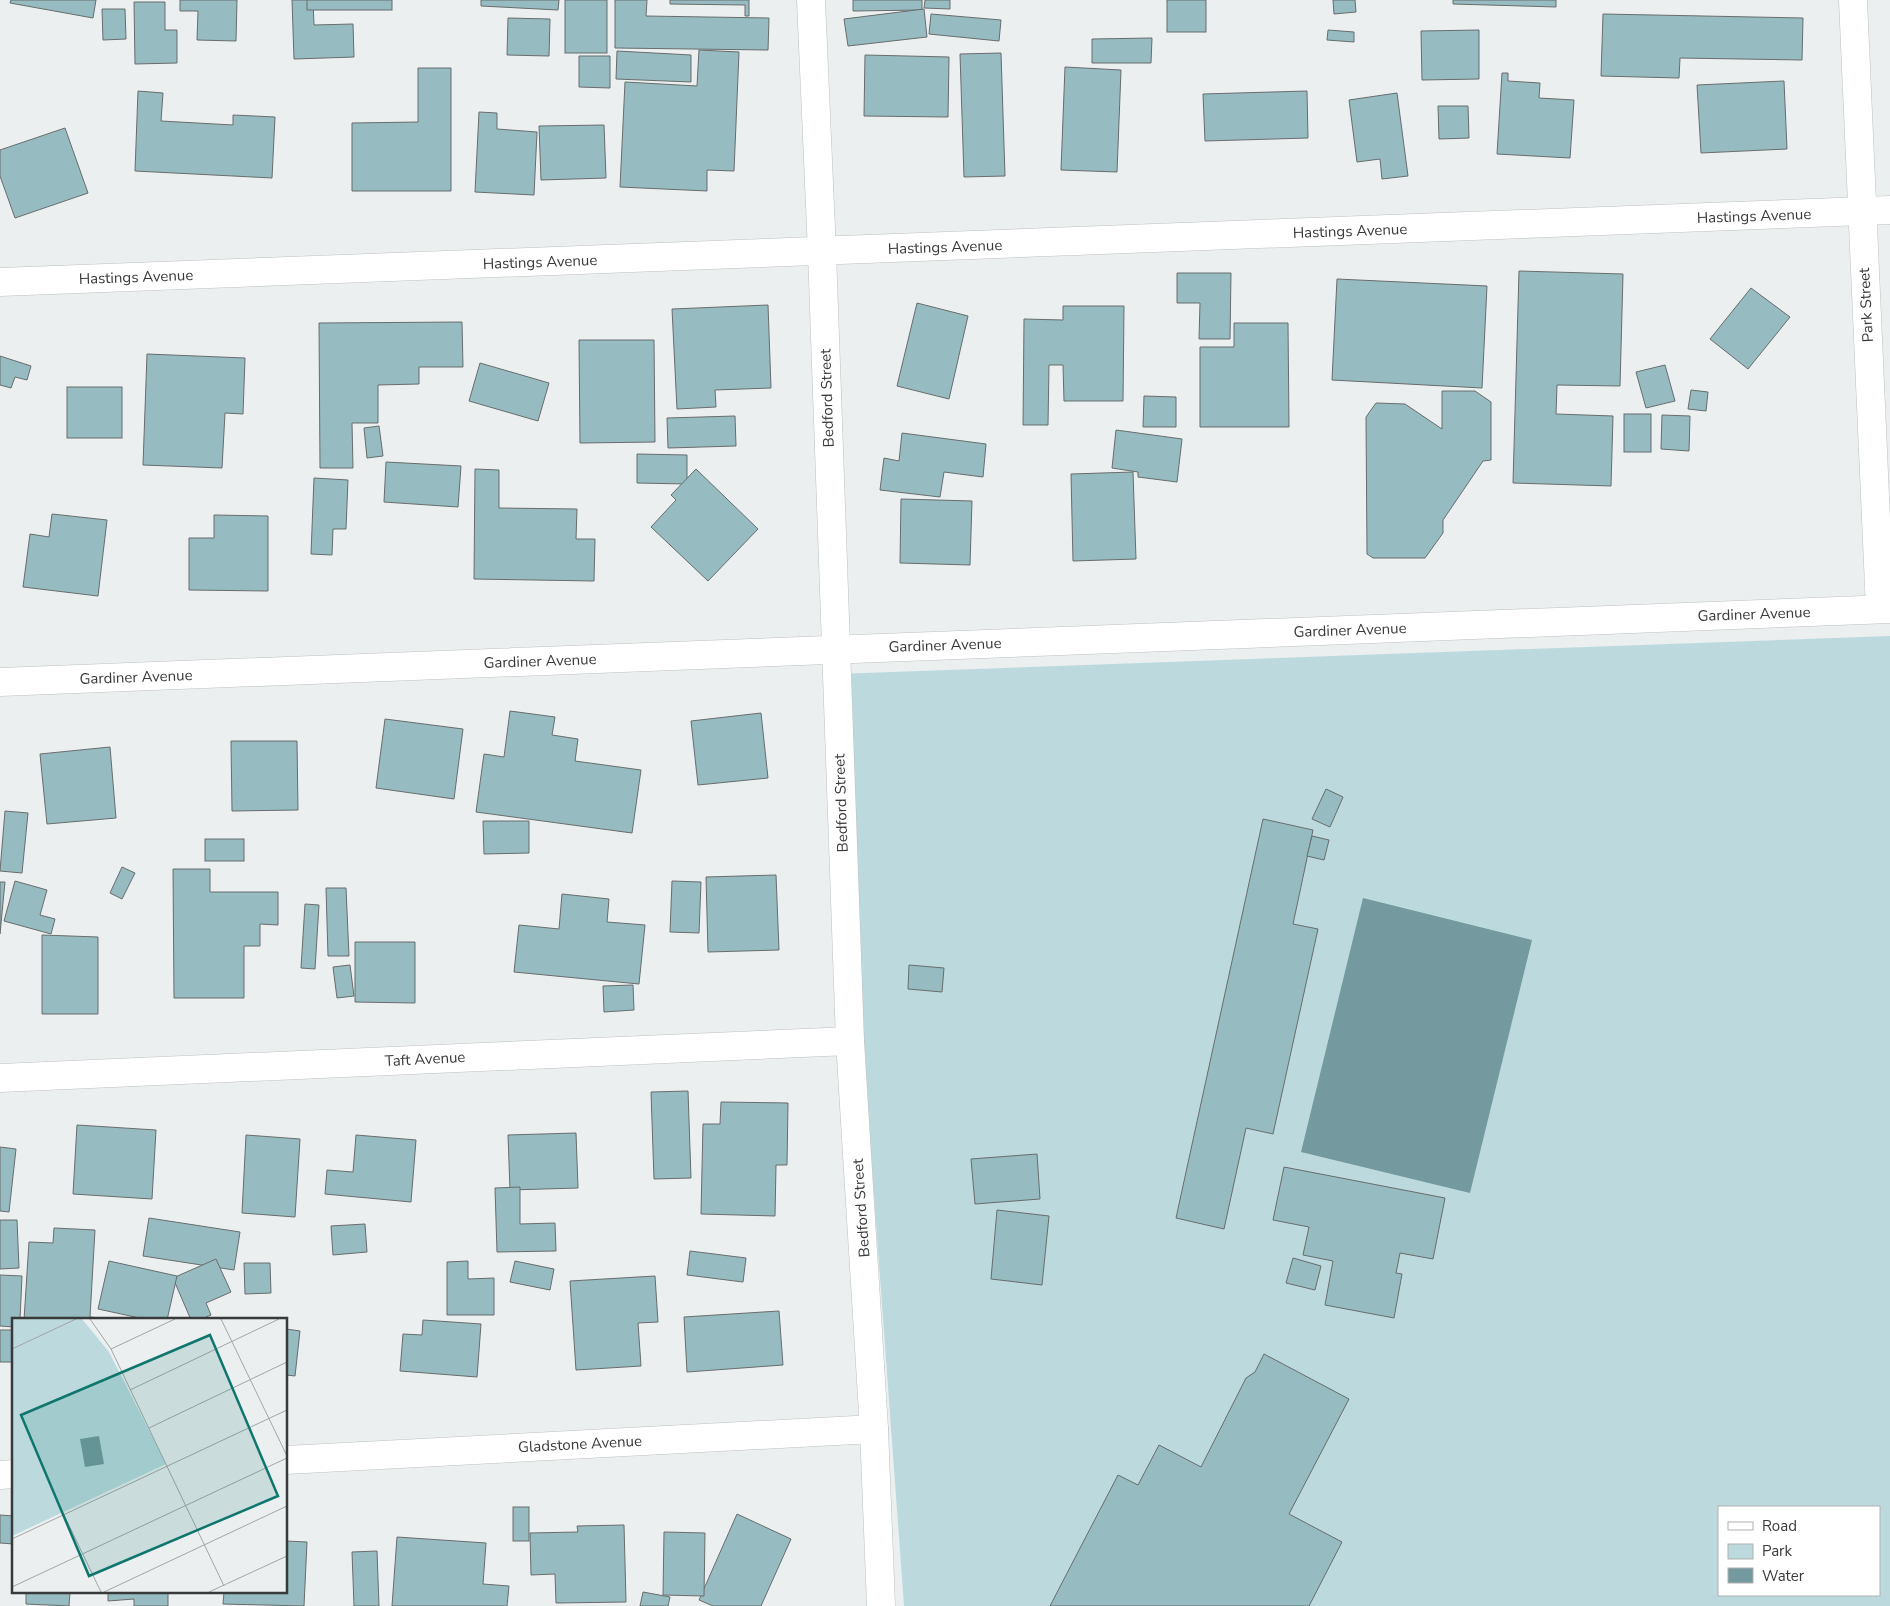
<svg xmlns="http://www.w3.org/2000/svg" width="1890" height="1606" viewBox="0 0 1890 1606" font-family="'Nunito Sans',sans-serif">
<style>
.green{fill:#bcdade;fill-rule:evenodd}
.water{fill:#74999e}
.building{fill:#96bcc1;stroke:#686c6c}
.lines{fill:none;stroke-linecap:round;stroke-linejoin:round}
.minor-casing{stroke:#bdc1c1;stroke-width:29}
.minor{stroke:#fff;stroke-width:28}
.labels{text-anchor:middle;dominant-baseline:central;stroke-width:4;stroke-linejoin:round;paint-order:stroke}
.street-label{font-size:15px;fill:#38393a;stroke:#fff}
.inset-road{fill:none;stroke:#a3a6a7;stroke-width:1}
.view{fill:#0f766e;fill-opacity:0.15;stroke:#0f766e;stroke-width:2.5}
.inset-edge{fill:none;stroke:#38393a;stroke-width:2.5}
</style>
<rect width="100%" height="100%" fill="#ebeff0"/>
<!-- green -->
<path class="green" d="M 1890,636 L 1890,1606 L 904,1606 L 836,674 ZM 1719,1507 L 1879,1507 L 1879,1595 L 1719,1595 Z"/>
<!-- water -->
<path class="water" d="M 1363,898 L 1532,940 L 1470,1193 L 1301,1152 Z"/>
<!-- building -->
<g class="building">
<path d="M 11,0 L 96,0 L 93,18 L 10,3 Z"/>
<path d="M 180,0 L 237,0 L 236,41 L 197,40 L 198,11 L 180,11 Z"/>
<path d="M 292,0 L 313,0 L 314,25 L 353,24 L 354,57 L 294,59 Z"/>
<rect x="307" y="0" width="85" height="10"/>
<path d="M 481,0 L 559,0 L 558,10 L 481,6 Z"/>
<rect x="565" y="0" width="42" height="53"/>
<path d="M 615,0 L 647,0 L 646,16 L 769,18 L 768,50 L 615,48 Z"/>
<path d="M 670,0 L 749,0 L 749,16 L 745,16 L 745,5 L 670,4 Z"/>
<path d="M 853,0 L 922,0 L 922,10 L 853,11 Z"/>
<path d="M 925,0 L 950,0 L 950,9 L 924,8 Z"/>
<rect x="1167" y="0" width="39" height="32"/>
<path d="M 1333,0 L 1355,0 L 1356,12 L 1334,14 Z"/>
<path d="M 1453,0 L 1556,0 L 1556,7 L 1453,4 Z"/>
<path d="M 134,2 L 165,2 L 165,30 L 177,30 L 177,63 L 135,64 Z"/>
<path d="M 102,9 L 125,9 L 126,39 L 103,40 Z"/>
<path d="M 924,9 L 927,37 L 848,46 L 844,19 Z"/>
<path d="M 931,14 L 1001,20 L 999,41 L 929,34 Z"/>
<path d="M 1603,14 L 1803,18 L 1802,60 L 1680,58 L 1679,78 L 1601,76 Z"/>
<path d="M 508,18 L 550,19 L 549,56 L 507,55 Z"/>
<path d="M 1328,30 L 1354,32 L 1354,42 L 1327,40 Z"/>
<path d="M 1479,30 L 1479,79 L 1422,80 L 1421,31 Z"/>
<path d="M 1152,38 L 1151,63 L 1092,63 L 1092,39 Z"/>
<path d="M 699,50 L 739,52 L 734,171 L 707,170 L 707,191 L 620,187 L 625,82 L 697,86 Z"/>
<path d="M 617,51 L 691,55 L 691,82 L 616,79 Z"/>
<path d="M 1001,53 L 1005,176 L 964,177 L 960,54 Z"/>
<path d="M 865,55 L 949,57 L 948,117 L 864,116 Z"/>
<path d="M 579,56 L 610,56 L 610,88 L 579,87 Z"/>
<path d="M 1065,67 L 1121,70 L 1117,172 L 1061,170 Z"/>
<path d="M 418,68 L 451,68 L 451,191 L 352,191 L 352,123 L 418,122 Z"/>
<path d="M 1502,73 L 1508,73 L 1508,81 L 1540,83 L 1539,98 L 1574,100 L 1570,158 L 1497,154 Z"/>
<path d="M 1784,81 L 1787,149 L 1701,153 L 1697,85 Z"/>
<path d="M 138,91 L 163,93 L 161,121 L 233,125 L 233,115 L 275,117 L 272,178 L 135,171 Z"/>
<path d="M 1307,91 L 1308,138 L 1205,141 L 1203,94 Z"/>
<path d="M 1397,93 L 1408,176 L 1382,179 L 1380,159 L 1357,162 L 1349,100 Z"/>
<path d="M 1438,106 L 1468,106 L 1469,138 L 1439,139 Z"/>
<path d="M 479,112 L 497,113 L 497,129 L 537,132 L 534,195 L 475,192 Z"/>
<path d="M 604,125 L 606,178 L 541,180 L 539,126 Z"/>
<path d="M 65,128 L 88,193 L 15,218 L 0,176 L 0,150 Z"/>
<path d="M 1519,271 L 1623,274 L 1620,386 L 1557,385 L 1556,414 L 1613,416 L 1611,486 L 1513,483 Z"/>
<path d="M 1177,273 L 1231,273 L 1230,339 L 1199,339 L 1200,303 L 1177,303 Z"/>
<path d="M 1337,279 L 1487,286 L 1482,388 L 1332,380 Z"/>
<path d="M 1751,288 L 1790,317 L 1748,369 L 1710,339 Z"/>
<path d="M 917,303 L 968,316 L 949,399 L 897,386 Z"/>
<path d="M 768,305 L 771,388 L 715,390 L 716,407 L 677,409 L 672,309 Z"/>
<path d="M 1063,306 L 1124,306 L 1123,401 L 1064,401 L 1063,365 L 1049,365 L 1048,425 L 1023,425 L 1024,319 L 1063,320 Z"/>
<path d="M 462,322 L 463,367 L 419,367 L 419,384 L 378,385 L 378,423 L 352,423 L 353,468 L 320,468 L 319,323 Z"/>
<path d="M 1234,323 L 1288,323 L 1289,427 L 1200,427 L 1200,347 L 1234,347 Z"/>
<path d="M 579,340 L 654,340 L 655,442 L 580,443 Z"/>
<path d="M 147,354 L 245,358 L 243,414 L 225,413 L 222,468 L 143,465 Z"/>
<path d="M 0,356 L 31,366 L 27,380 L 15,377 L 11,388 L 0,385 Z"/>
<path d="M 480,363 L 549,383 L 538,421 L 469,401 Z"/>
<path d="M 1665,365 L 1675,401 L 1646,408 L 1636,372 Z"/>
<rect x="67" y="387" width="55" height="51"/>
<path d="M 1691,390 L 1708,392 L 1706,411 L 1688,409 Z"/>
<path d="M 1442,391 L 1475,391 L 1491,402 L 1491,460 L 1483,461 L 1443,520 L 1443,533 L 1425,558 L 1373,558 L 1367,554 L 1366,417 L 1376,403 L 1405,404 L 1442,429 Z"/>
<path d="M 1144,396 L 1176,397 L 1176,427 L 1143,427 Z"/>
<rect x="1624" y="414" width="27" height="38"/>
<path d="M 1662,415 L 1690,416 L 1689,451 L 1661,449 Z"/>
<path d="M 735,416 L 736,446 L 668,448 L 667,418 Z"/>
<path d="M 379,426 L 383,456 L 367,458 L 364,428 Z"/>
<path d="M 1116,430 L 1182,439 L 1177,482 L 1138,477 L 1138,472 L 1112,468 Z"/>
<path d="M 902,433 L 986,444 L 983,477 L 944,472 L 940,497 L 880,490 L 884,458 L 899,461 Z"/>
<path d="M 637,454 L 687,455 L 687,484 L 637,483 Z"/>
<path d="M 386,462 L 461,466 L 458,507 L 384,502 Z"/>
<path d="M 475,469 L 499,470 L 499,508 L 577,509 L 576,539 L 595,539 L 594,581 L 474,579 Z"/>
<path d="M 696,469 L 758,529 L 708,581 L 651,527 L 676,500 L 671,495 Z"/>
<path d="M 1133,472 L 1136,559 L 1073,561 L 1071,474 Z"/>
<path d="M 314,478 L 348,480 L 346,529 L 333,529 L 332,555 L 311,554 Z"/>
<path d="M 901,499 L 972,501 L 970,565 L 900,563 Z"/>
<path d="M 52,514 L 107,520 L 98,596 L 23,587 L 30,534 L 49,537 Z"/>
<path d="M 214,515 L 268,516 L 268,591 L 189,590 L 189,538 L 214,538 Z"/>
<path d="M 510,711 L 555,717 L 552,735 L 578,739 L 575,761 L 641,770 L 632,833 L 476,812 L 484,754 L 504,757 Z"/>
<path d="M 761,713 L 768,778 L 698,785 L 691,721 Z"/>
<path d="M 385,719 L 463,729 L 454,799 L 376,788 Z"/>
<path d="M 231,741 L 297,741 L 298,810 L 232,811 Z"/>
<path d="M 110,747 L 116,818 L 47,824 L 40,754 Z"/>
<path d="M 1326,789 L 1343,797 L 1330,827 L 1312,819 Z"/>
<path d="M 5,811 L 28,813 L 22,873 L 0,871 Z"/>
<path d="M 1263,819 L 1313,830 L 1293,924 L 1318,929 L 1273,1134 L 1246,1128 L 1224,1229 L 1176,1218 Z"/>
<path d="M 483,821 L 529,821 L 529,853 L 484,854 Z"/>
<path d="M 1312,836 L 1329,840 L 1324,860 L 1307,856 Z"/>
<rect x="205" y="839" width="39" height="22"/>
<path d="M 122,867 L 135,873 L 122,899 L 110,893 Z"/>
<path d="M 173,869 L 210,869 L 210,892 L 278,892 L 278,925 L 260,924 L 260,946 L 244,946 L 244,998 L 174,998 Z"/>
<path d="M 776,875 L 779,950 L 708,952 L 706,877 Z"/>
<path d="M 15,881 L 47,890 L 40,915 L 55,919 L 51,934 L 4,921 Z"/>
<path d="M 672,881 L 701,882 L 699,933 L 670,932 Z"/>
<path d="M 0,882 L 5,882 L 0,934 Z"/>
<path d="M 326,888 L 346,888 L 349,956 L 328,956 Z"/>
<path d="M 562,894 L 609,899 L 607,922 L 645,925 L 639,984 L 514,972 L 519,925 L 559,929 Z"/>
<path d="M 305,904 L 319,905 L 315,969 L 301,968 Z"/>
<path d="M 42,935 L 98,937 L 98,1014 L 42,1014 Z"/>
<path d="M 355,942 L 415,942 L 415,1003 L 355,1002 Z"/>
<path d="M 350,965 L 354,996 L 337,998 L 333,967 Z"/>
<path d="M 909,965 L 944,968 L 942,992 L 908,989 Z"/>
<path d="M 633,985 L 634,1010 L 604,1012 L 603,986 Z"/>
<path d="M 688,1091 L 691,1178 L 654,1179 L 651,1092 Z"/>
<path d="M 721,1102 L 788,1103 L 787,1165 L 776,1165 L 775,1216 L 701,1214 L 703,1124 L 720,1124 Z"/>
<path d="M 77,1125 L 156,1130 L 152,1199 L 73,1194 Z"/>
<path d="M 576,1133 L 578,1188 L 510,1190 L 508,1135 Z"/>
<path d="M 246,1135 L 300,1139 L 295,1217 L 242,1213 Z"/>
<path d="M 356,1135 L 416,1140 L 411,1202 L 325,1194 L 327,1170 L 353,1172 Z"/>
<path d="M 0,1147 L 16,1149 L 9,1212 L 0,1211 Z"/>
<path d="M 1037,1154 L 1040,1199 L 975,1204 L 971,1159 Z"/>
<path d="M 1284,1167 L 1445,1198 L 1433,1259 L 1400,1253 L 1396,1273 L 1402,1274 L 1394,1318 L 1325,1305 L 1333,1261 L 1303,1255 L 1309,1227 L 1273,1220 Z"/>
<path d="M 520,1187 L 520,1224 L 555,1223 L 556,1251 L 497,1252 L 495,1188 Z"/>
<path d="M 997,1210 L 1049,1216 L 1042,1285 L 991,1279 Z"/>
<path d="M 149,1218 L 240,1232 L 234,1270 L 143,1256 Z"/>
<path d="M 0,1220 L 17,1220 L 19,1268 L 0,1269 Z"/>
<path d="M 365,1224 L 367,1252 L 333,1255 L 331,1226 Z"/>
<path d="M 54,1228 L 95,1230 L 90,1317 L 119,1320 L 24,1320 L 29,1242 L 53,1243 Z"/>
<path d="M 690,1251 L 746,1258 L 743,1282 L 687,1275 Z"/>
<path d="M 1293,1258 L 1321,1266 L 1315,1290 L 1286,1283 Z"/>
<path d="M 216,1259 L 231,1292 L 206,1303 L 211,1315 L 199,1320 L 191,1320 L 173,1278 Z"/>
<path d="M 109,1261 L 177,1276 L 167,1320 L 149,1320 L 98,1309 Z"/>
<path d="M 468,1261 L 468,1279 L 494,1278 L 494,1315 L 447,1315 L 447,1262 Z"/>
<path d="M 515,1261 L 554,1269 L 550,1290 L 510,1282 Z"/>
<path d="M 244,1263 L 270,1263 L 271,1293 L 245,1294 Z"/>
<path d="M 0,1275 L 22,1276 L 20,1320 L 14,1320 L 14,1327 L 0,1326 Z"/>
<path d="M 655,1276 L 658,1322 L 638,1323 L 641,1366 L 576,1370 L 570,1281 Z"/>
<path d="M 779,1311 L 783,1365 L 687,1372 L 684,1317 Z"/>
<path d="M 423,1320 L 481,1324 L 477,1377 L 400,1371 L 403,1334 L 422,1335 Z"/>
<path d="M 286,1329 L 300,1331 L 295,1376 L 286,1375 Z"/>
<rect x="0" y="1330" width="14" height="32"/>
<path d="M 1264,1354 L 1349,1399 L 1289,1514 L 1342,1542 L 1309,1606 L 1050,1606 L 1118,1475 L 1138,1485 L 1159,1445 L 1201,1467 L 1246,1378 L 1255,1372 Z"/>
<rect x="513" y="1507" width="16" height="34"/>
<path d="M 737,1514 L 791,1539 L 761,1606 L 713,1606 L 699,1600 Z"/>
<path d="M 0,1515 L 14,1516 L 14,1544 L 0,1543 Z"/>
<path d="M 624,1525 L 626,1602 L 556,1603 L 555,1574 L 531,1575 L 530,1533 L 578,1532 L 577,1526 Z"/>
<path d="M 664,1532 L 705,1533 L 704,1596 L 663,1595 Z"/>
<path d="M 397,1537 L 486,1543 L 483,1584 L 509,1586 L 507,1606 L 392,1606 Z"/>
<path d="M 286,1541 L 307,1542 L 304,1606 L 223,1604 L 224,1592 L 286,1592 Z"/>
<path d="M 377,1551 L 379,1606 L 354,1606 L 352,1552 Z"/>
<path d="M 26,1592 L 70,1592 L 69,1606 L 26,1604 Z"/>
<path d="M 108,1592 L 168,1592 L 168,1606 L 134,1606 L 134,1599 L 108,1601 Z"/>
<path d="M 643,1592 L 670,1597 L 668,1606 L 640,1606 Z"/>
</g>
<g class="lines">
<!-- minor casing -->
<g class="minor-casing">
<g id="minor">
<path d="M 811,0 L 822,252 L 850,1041 L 874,1429 L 881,1606"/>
<path d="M 1853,0 L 1880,609"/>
<path d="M 0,282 L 1890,210"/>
<path d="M 0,682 L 1890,609"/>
<path d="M 0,1078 L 850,1041"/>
<path d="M 286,1460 L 874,1429"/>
<path d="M 0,1475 L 14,1474"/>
</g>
</g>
<!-- minor -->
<use href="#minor" class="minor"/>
</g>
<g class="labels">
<!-- street labels -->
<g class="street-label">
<text transform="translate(1754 216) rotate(-2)">Hastings Avenue</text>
<text transform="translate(1350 231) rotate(-2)">Hastings Avenue</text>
<text transform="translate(945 247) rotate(-2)">Hastings Avenue</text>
<text transform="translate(540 262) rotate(-2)">Hastings Avenue</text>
<text transform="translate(136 277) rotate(-2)">Hastings Avenue</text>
<text transform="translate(1866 305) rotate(-93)">Park Street</text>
<text transform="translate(827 398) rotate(-92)">Bedford Street</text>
<text transform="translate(1754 614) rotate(-2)">Gardiner Avenue</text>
<text transform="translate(1350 630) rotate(-2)">Gardiner Avenue</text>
<text transform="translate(945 645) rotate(-2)">Gardiner Avenue</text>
<text transform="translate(540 661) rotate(-2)">Gardiner Avenue</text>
<text transform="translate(136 677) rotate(-2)">Gardiner Avenue</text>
<text transform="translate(841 803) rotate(-92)">Bedford Street</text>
<text transform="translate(425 1059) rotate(-3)">Taft Avenue</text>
<text transform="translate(861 1208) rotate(-94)">Bedford Street</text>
<text transform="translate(580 1444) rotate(-3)">Gladstone Avenue</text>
</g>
</g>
<!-- overview -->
<g transform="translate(12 1318)">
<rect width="275" height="275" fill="#ebeff0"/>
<path d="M 0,1 L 70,1 L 97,34 L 154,146 L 0,218 Z" fill="#bcdade"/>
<path d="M 87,118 L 92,146 L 73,149 L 68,121 Z" fill="#74999e"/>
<path class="inset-road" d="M 78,1 L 99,31 L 212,268M 209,1 L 275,138M 0,31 L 64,1M 99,31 L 163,1M 118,72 L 267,1M 137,110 L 275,44M 52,197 L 89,274M 0,221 L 275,92M 0,269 L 275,140M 92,274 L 275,188M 197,274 L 275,238"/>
<path class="view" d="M 198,17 L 266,178 L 77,258 L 9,97 Z"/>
<rect width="275" height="275" class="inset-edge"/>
</g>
<!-- legend -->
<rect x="1718" y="1506" width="162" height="90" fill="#ffffff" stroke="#afb0b0"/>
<rect x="1728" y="1522" width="25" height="8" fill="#ffffff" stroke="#afb0b0"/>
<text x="1762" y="1531" font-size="15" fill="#38393a">Road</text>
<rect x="1728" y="1544" width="25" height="15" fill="#bcdade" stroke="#afb0b0"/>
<text x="1762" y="1556" font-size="15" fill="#38393a">Park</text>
<rect x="1728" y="1568" width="25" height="15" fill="#74999e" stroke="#afb0b0"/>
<text x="1762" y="1581" font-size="15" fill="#38393a">Water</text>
</svg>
